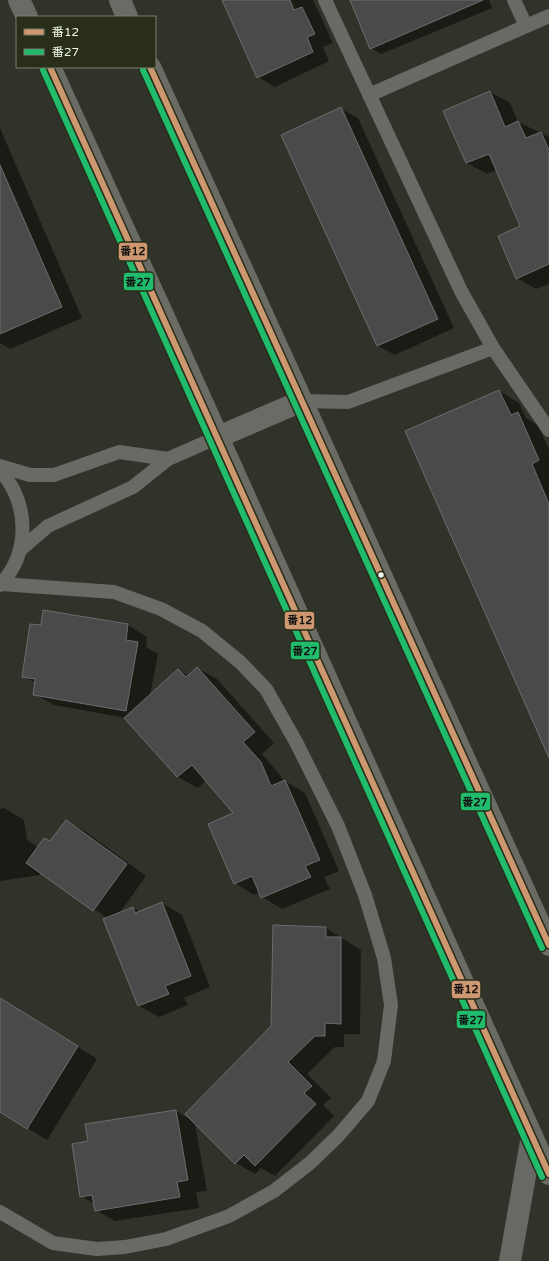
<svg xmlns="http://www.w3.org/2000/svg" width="549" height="1261" viewBox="0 0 549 1261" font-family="'Varela Round','Noto Sans SC',sans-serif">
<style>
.shadow{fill:#0007}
.building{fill:#494a49;stroke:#6c6d6e}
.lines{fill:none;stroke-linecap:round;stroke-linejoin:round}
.service{stroke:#686a65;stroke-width:14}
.secondary{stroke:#6a6b65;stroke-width:22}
.primary{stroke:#676a64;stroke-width:22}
.bus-1-casing{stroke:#282e1a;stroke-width:9}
.bus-2-casing{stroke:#282e1a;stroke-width:9}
.bus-1{stroke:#cd976f;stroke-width:6}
.bus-2{stroke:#20bc6c;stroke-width:6}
.bus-dot{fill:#f1f6e9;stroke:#282e1a;stroke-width:1.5}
.line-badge{stroke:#282e1a;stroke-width:1.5}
.pale-badge-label{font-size:11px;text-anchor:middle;font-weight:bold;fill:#111}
</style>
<rect width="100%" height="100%" fill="#303329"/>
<!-- shadow -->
<g class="shadow">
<path d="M 223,0 L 313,0 L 333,43 L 323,47 L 329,61 L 275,87 L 258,77 Z"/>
<path d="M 350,0 L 489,0 L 492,8 L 381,54 L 371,48 Z"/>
<path d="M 490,92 L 510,103 L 518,122 L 549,137 L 549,284 L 536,289 L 517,278 L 521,226 L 497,170 L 487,174 L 467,163 L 445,111 Z"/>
<path d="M 341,109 L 358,118 L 454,328 L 395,355 L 378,346 L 282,136 Z"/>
<path d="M 0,128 L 82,318 L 10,349 L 0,343 Z"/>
<path d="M 499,391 L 519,403 L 526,418 L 538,425 L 549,450 L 549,756 Z"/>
<path d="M 128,625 L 147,637 L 146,647 L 158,654 L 150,696 L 178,670 L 189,676 L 197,668 L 217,679 L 274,743 L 262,754 L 280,775 L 283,782 L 285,781 L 305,793 L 339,871 L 324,877 L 330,889 L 282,909 L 262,897 L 260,892 L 254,895 L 235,883 L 235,813 L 206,780 L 198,788 L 178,777 L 126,718 L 54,705 L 34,694 L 36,683 L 23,676 L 42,626 Z"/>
<path d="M 4,808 L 24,820 L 27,840 L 36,846 L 37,850 L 51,842 L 66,821 L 86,832 L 146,876 L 119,914 L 133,908 L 141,912 L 162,903 L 182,915 L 210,987 L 184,998 L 188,1005 L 159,1017 L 139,1006 L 107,918 L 40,872 L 40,875 L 0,881 L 0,809 Z"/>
<path d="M 326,928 L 361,950 L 360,1034 L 344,1034 L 344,1047 L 335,1047 L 307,1074 L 331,1098 L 323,1105 L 334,1116 L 275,1176 L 261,1168 L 255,1174 L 236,1163 L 195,1123 L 207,1191 L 196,1192 L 199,1208 L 115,1221 L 96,1210 L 95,1204 L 81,1196 L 89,1142 L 176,1111 L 193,1121 L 272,1026 Z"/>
<path d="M 0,998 L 97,1059 L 47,1140 L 0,1111 Z"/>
</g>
<!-- building -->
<g class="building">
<path d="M 222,0 L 290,0 L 294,10 L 302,7 L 315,34 L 307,37 L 313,52 L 257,78 Z"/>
<path d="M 350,0 L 483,0 L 370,49 Z"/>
<path d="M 490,91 L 505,127 L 518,121 L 526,138 L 541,132 L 549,150 L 549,264 L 516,279 L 498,236 L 520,226 L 489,154 L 466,163 L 443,111 Z"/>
<path d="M 341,107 L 438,319 L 377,346 L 281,135 Z"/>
<path d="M 0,165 L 62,307 L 0,334 Z"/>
<path d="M 499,390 L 511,415 L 518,412 L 539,460 L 532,464 L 549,504 L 549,758 L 405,431 Z"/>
<path d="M 43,610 L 128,624 L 126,640 L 138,642 L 126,711 L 33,695 L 35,679 L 22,677 L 30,624 L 41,625 Z"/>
<path d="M 197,667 L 255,732 L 243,742 L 261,762 L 271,786 L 285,780 L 320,860 L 305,866 L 311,877 L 261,898 L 252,876 L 234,884 L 208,824 L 233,813 L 192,765 L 177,777 L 124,718 L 178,669 L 186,677 Z"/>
<path d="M 66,820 L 127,864 L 93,911 L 26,863 L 44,838 L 50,841 Z"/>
<path d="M 162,902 L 191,976 L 165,986 L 169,994 L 138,1006 L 103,919 L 133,907 L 135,913 Z"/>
<path d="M 273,925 L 326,927 L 326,937 L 341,937 L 341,1024 L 325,1023 L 325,1036 L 315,1036 L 288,1062 L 312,1086 L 304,1093 L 316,1104 L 255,1166 L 244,1155 L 235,1164 L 185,1114 L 271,1026 Z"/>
<path d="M 0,998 L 78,1046 L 27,1129 L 0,1112 Z"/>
<path d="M 176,1110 L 188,1180 L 177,1182 L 180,1197 L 95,1211 L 92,1195 L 80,1197 L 72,1144 L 88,1141 L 85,1124 Z"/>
</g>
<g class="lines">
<!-- service -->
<g class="service">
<path d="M 325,0 L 461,291 L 493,348 L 549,430"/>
<path d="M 514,0 L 526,26"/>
<path d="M 369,95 L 549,16"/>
<path d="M 302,401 L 348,402 L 493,348"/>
<path d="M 0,466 L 30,475 L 54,475 L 119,452 L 168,459"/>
<path d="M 0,470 C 29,503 31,552 0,585"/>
<path d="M 20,550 L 48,526 L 133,487 L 168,459 L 218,437"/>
<path d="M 0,1212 L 53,1243 L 97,1249 L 125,1247 L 166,1239 L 229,1216 L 274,1191 L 310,1163 L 338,1136 L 368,1101 L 384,1061 L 391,1005 L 384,958 L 365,895 L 338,826 L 296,742 L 266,689 L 240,662 L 202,631 L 161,609 L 114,592 L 1,584"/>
</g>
<!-- secondary -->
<g class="secondary">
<path d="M 19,0 L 27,17"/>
<path d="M 120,0 L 127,17"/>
<path d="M 50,67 L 168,326 L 549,1174"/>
<path d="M 150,67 L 549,945"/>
<path d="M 218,437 L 302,401"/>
</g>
<!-- primary -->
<path class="primary" d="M 510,1261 L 532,1136"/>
<!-- bus-1 casing -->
<g class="bus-1-casing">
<g id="bus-1">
<path d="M 50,67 L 549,1174"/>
<path d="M 150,67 L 549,945"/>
</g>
</g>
<!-- bus-2 casing -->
<g class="bus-2-casing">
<g id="bus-2">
<path d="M 43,70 L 542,1177"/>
<path d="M 143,70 L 542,948"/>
</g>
</g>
<!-- bus-1 -->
<use href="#bus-1" class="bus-1"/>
<!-- bus-2 -->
<use href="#bus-2" class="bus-2"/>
</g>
<!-- markers -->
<circle class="bus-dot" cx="381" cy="575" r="3.5"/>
<g class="line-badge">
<rect x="118" y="242" width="30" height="19" rx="4" fill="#cd976f"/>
<rect x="123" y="272" width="31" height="19" rx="4" fill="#20bc6c"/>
<rect x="284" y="611" width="31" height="19" rx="4" fill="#cd976f"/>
<rect x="290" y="641" width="30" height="19" rx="4" fill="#20bc6c"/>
<rect x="460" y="792" width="31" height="19" rx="4" fill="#20bc6c"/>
<rect x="451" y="980" width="30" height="19" rx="4" fill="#cd976f"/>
<rect x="456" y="1010" width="30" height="19" rx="4" fill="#20bc6c"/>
</g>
<g class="pale-badge-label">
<text x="133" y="255">番12</text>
<text x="138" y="286">番27</text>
<text x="300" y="624">番12</text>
<text x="305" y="655">番27</text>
<text x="475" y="806">番27</text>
<text x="466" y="993">番12</text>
<text x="471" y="1024">番27</text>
</g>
<!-- legend -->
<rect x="16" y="16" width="140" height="52" fill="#282e1a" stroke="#787e6d"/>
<rect x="24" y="29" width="20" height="6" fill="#cd976f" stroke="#787e6d"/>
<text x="52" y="36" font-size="12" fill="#f1f6e9">番12</text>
<rect x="24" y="49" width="20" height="6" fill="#20bc6c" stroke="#787e6d"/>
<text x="52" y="56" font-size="12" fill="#f1f6e9">番27</text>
</svg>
